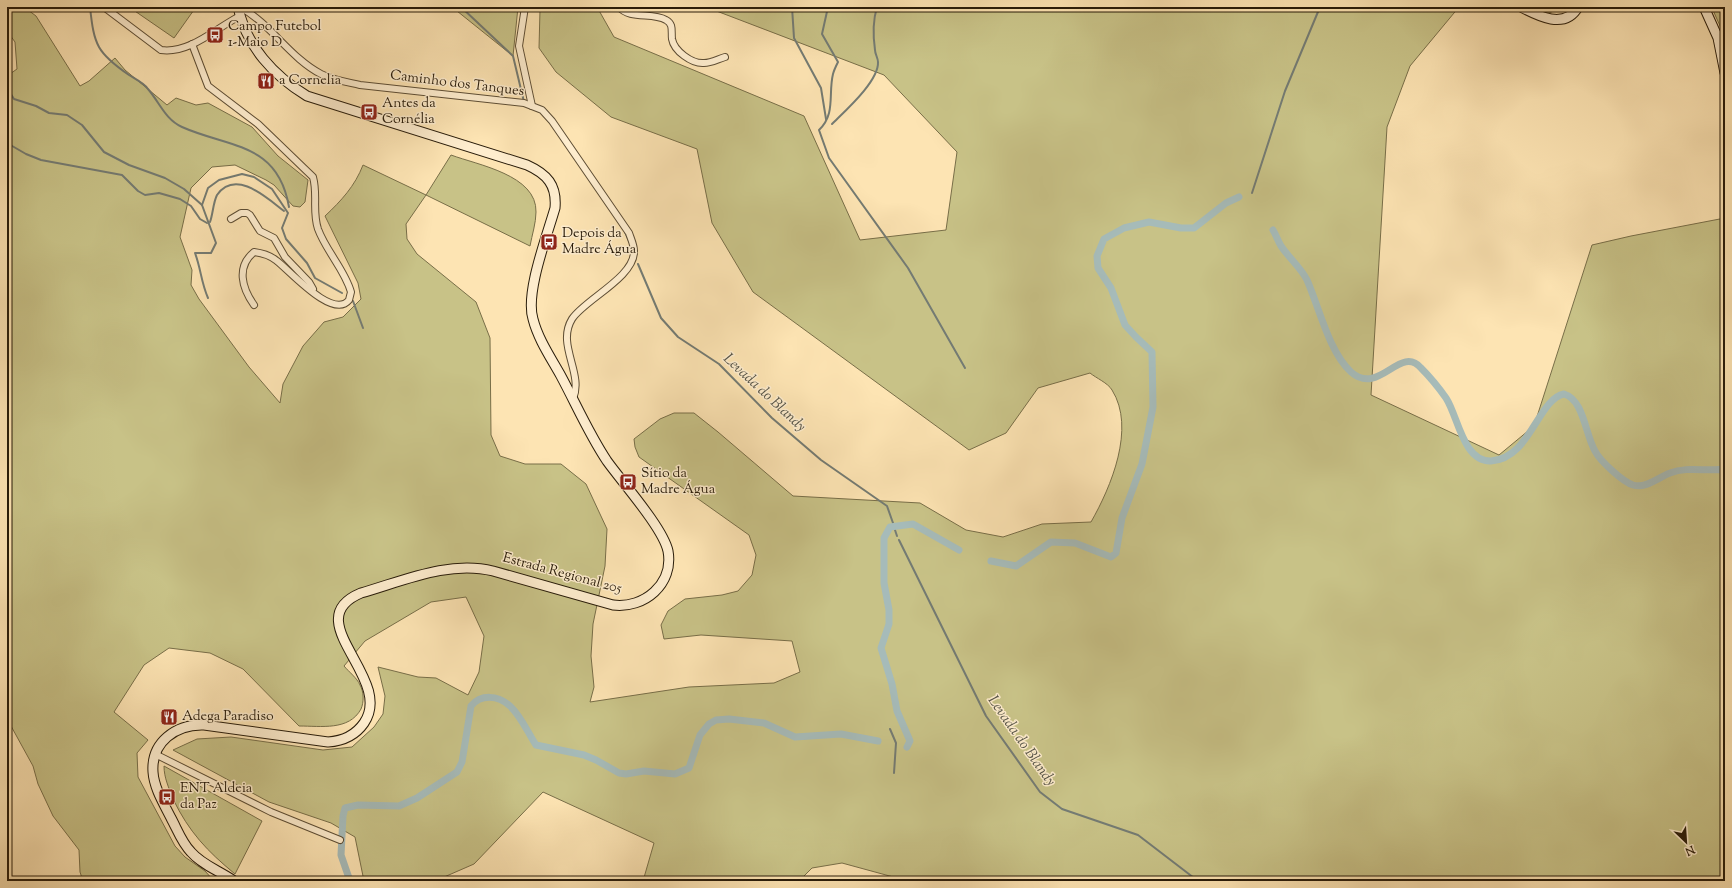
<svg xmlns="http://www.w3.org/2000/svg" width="1732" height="888" viewBox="0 0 1732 888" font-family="'Sorts Mill Goudy',serif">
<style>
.green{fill:#c8c287;stroke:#786e48}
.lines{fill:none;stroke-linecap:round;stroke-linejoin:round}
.stream{stroke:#747b73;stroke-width:2}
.canal{stroke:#a6bbb9;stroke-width:7}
.minor-casing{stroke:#5d4d34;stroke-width:8}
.secondary-casing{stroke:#281b09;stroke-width:11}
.minor{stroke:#feedce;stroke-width:6}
.secondary{stroke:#feedce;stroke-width:9}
.labels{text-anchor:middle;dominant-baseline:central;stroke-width:3;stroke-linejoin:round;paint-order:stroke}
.poi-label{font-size:14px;fill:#281b09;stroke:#feedce;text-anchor:start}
.street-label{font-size:14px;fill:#281b09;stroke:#feedce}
.water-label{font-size:15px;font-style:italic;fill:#545347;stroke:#feedce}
</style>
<rect width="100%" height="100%" fill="#fde4b3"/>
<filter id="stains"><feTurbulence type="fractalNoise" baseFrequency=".005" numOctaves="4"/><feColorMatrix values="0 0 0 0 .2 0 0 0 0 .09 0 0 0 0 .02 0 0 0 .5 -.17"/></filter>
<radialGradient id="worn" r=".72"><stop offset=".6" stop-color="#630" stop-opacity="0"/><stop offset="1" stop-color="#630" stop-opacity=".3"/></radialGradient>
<!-- green -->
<g class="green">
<path d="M 7,7 L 24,7 L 36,16 L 80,86 L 89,81 L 115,58 L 125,70 L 167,105 L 176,98 L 196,105 L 208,103 L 252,127 L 278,156 L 308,180 L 305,202 L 300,207 L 293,206 L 274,185 L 266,180 L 235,165 L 212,167 L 191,188 L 180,237 L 192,270 L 191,285 L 199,299 L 249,367 L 280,403 L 283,384 L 303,346 L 324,322 L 343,317 L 361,299 L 358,283 L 325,216 C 341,201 355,186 363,165 L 426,195 L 451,155 C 478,165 537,175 536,212 C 536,223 532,235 530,246 L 426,195 L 406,224 L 407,239 L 417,254 L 476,302 L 490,338 L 491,435 L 500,456 L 525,464 L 561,464 L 586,484 L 607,529 L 605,566 L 593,624 L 591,656 L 594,687 L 590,702 L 689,687 L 774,683 L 800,672 L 792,641 L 701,635 L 664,639 L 661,625 L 668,611 L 685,599 L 722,595 L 738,591 L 752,575 L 756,555 L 749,535 L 639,457 L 635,447 L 634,439 L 660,419 L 674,413 L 694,413 L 718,432 L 793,496 L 920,503 L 966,530 L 1003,537 L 1042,524 L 1091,522 C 1111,487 1136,428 1112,390 C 1108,383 1096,378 1090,373 L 1038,388 L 1006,433 L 969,450 L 753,292 L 712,223 L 697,149 L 611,117 L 556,72 L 539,48 L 540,10 L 543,7 L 597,7 L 614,37 L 804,116 L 860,240 L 946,230 L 957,152 L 884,75 L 706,7 L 1459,7 L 1410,66 L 1387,127 L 1371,395 L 1499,455 L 1534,426 L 1592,245 L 1631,236 L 1725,218 L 1725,881 L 908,881 L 842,863 L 812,868 L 799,881 L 643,881 L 654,843 L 543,792 L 474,864 L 435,881 L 364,881 L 355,837 L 331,823 L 269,802 L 173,750 L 197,739 L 231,737 L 323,750 L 352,747 L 374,727 L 383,714 L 385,696 L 378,667 L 418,677 L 436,678 L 468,695 L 479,672 L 484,636 L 466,597 L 431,602 L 365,641 L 344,666 C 349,672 357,678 360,685 C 364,692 364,702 361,709 C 349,731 321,726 299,726 L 243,669 L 210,653 L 169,648 L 144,665 L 114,712 L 148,740 L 137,753 L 138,777 L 175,846 L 185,857 L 205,871 L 214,881 L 83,881 L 80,872 L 79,850 L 53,816 L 38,784 L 33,766 L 11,726 L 7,724 L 7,76 L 17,69 L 15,42 L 7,31 Z"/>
<path d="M 129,7 L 196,7 L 174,38 Z"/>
<path d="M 452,7 L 518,7 L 513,56 Z"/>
<path d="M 1527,7 L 1565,7 L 1546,14 Z"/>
<path d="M 1711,7 L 1725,7 L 1725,37 L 1712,8 Z"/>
<path d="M 164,766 L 262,821 L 235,874 C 207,851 189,832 173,799 C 169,788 164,778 164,766 Z"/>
</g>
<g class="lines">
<!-- stream -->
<g class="stream">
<path d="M 90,7 C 94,45 97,53 129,75 C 135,79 144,83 148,89 C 160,103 165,119 182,127 C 229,148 278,142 289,207"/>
<path d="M 461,7 L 513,56 L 524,102"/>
<path d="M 792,7 L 794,38 L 821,88 L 826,119"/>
<path d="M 828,7 L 822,34 L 838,62 C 836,66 834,70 833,74 C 828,94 836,114 819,130 L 829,158 L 908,268 L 965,368"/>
<path d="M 7,50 L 10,62 L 7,79"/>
<path d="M 7,88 L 14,99 L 36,106 L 49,113 L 67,115 L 82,125 L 104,152 L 129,165 L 165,178 L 184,189 L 202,205 L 216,243 L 211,253 L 195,253 C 201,269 201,282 208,298"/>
<path d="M 832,124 C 845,111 879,81 878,62 C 878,58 875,54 875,50 C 873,36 873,20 877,7"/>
<path d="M 7,143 L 26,154 L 41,160 L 122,175 L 138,191 L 145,195 L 159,193 L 180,199 L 191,206 L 200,219 L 207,223"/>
<path d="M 1252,193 L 1285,91 L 1320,7"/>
<path d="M 202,205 L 208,188 L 219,180 L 242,174 L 254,177 L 272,189 L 288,213 L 282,228 L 286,239 L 307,263 L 315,278 L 342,293"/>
<path d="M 210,222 C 213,214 213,203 217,195 C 236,168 268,199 284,211"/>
<path d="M 625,232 L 630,243"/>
<path d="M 638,264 L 661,318 L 678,337 L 719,364 L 772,418 L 821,460 L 887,506 L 893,523"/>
<path d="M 353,301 L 363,328"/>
<path d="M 894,527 L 897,536"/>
<path d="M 899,540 L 986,716 L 1040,792 L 1062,809 L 1138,835 L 1198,881"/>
<path d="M 890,729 L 896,743 L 894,773"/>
</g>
<!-- canal -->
<g class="canal">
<path d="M 1273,230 C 1276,235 1278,241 1281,246 C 1289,258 1301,268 1307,280 C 1319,307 1329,352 1351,372 C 1379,397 1400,344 1421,368 C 1430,377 1439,388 1446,398 C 1458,416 1463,462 1491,461 C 1530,459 1538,399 1564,394 C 1584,400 1585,434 1595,451 C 1600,461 1623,482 1633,485 C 1646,489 1659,477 1670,473 C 1688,466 1707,472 1725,469"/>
<path d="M 991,561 L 1016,566 L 1051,542 L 1075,543 L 1111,557 L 1116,553 L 1122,518 L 1142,464 L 1153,407 L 1152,352 L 1136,337 L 1125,325 L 1111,288 L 1098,268 L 1097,256 L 1104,239 L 1124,228 L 1149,222 L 1181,228 L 1194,228 L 1226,203 L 1239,197"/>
<path d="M 907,747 L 910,741 L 897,711 L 892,684 L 881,648 L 889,624 L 889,610 L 884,583 L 884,538 L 890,527 L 913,524 L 959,550"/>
<path d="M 350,881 L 341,855 L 343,816 L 345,808 L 358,805 L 399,806 L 417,798 L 457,772 L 462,762 L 471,706 C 481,694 498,695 510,706 C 521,716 528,733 536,745 L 584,755 L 596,760 L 619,773 L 626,774 L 644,771 L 675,774 L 689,768 L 700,735 L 709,724 L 716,720 L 729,719 L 764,723 L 795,737 L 841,734 L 878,741"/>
</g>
<!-- minor casing -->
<g class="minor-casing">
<g id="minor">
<path d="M 104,7 L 161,50 C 190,54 216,28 240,16"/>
<path d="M 240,7 C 271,24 290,58 321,74 C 333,80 347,82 360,85 L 524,103 L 542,110 L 552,121 L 629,233 C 631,239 634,245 634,251 C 635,277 584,300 572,319 C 556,345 584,373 573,399"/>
<path d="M 525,7 L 519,46 L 532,106"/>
<path d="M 619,7 C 630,20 652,12 666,20 C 674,24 671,32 672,39 C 674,51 692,64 704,63 C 711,63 718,59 725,57"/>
<path d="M 192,44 L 208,86 L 258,124 L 313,177 C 318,195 312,211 318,229 C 326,251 345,270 351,292 L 349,300 C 333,320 290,271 277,261 C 271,256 262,253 254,252 C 236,267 242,288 254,305"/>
<path d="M 231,219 L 241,213 L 247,213 L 250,215 L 260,231 L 274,238 L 285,257 L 309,282 L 313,289"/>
<path d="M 155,754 L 271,812 L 340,840"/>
</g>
</g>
<!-- secondary casing -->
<g class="secondary-casing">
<g id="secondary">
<path d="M 1521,7 C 1538,16 1565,30 1578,7"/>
<path d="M 1704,7 L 1718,38 L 1725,73"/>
<path d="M 234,881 C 220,871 202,865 191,852 C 182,843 177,829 171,818 C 164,804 154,788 153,772 C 151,742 176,724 204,725 L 328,742 C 343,741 355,736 364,723 C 395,678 296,620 361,593 C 403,581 449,560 493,571 L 613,605 C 644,609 674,584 668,551 C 663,528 622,482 607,461 C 589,434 576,404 561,376 C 551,358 538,339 533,319 C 525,293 547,236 555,208 C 557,185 547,174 527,165 L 307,96 C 274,76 246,46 238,7"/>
</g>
</g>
<!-- minor -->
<use href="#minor" class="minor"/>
<!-- secondary -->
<use href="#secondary" class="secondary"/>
</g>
<!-- icons -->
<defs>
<g id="bus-square" transform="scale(0.9)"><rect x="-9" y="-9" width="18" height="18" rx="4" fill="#8f2418" stroke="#feedce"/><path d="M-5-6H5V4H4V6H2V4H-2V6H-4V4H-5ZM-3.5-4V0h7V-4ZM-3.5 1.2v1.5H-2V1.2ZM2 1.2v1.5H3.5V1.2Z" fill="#fff"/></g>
<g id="restaurant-square" transform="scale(0.9)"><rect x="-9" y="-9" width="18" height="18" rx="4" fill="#8f2418" stroke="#feedce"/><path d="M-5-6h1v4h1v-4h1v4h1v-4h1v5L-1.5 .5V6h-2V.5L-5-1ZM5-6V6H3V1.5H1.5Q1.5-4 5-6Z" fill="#fff"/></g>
</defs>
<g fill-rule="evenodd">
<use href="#bus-square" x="215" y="35"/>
<use href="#restaurant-square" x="266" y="81"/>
<use href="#bus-square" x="369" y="112"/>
<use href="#bus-square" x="549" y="242"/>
<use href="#bus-square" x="628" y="482"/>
<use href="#restaurant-square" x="169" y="717"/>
<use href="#bus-square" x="167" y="797"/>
</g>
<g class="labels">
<!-- poi labels -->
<g class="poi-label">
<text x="228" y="27">Campo Futebol<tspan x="228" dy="16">1-Maio D</tspan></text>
<text x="279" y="81">a Cornelia</text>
<text x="382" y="104">Antes da<tspan x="382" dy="16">Cornélia</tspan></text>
<text x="562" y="234">Depois da<tspan x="562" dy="16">Madre Água</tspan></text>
<text x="641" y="474">Sítio da<tspan x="641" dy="16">Madre Água</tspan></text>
<text x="182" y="717">Adega Paradiso</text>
<text x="180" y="789">ENT Aldeia<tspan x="180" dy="16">da Paz</tspan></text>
</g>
<!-- street labels -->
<g class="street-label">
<text transform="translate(457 84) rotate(7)">Caminho dos Tanques</text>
<text transform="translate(562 574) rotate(15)">Estrada Regional 205</text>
</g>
<!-- water labels -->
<g class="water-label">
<text transform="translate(764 393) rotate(43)">Levada do Blandy</text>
<text transform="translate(1021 741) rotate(55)">Levada do Blandy</text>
</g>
</g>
<!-- margin -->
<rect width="1732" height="888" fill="none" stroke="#fde4b3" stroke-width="24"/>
<rect x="8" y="8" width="1716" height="872" fill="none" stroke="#281b09" stroke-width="2"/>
<rect x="12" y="12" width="1708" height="864" fill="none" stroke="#281b09"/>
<!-- north arrow -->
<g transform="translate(1686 842) rotate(155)" stroke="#feedce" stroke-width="3" paint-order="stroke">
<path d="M0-3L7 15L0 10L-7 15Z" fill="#281b09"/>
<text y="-6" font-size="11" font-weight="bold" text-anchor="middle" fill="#281b09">N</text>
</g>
<rect width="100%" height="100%" filter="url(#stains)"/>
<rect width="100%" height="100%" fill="url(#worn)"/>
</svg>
